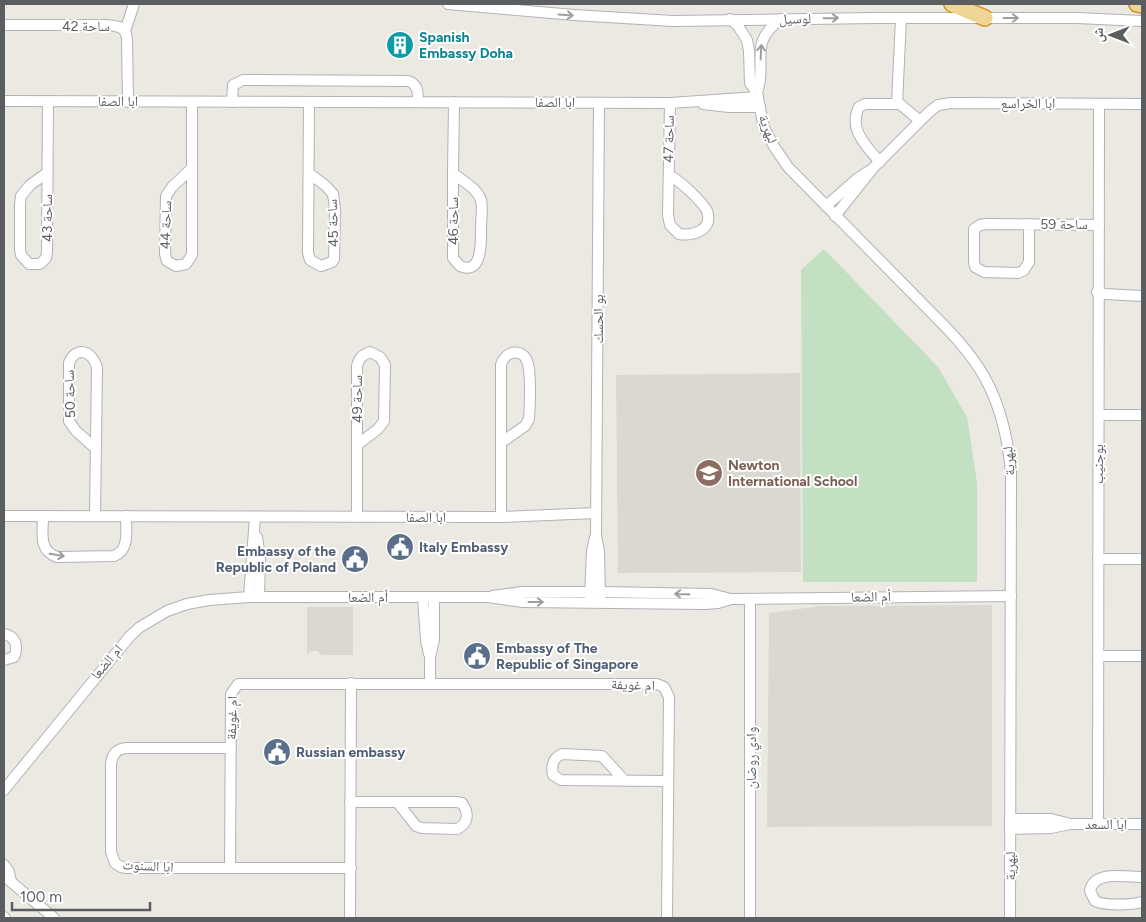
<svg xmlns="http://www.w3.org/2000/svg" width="1146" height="922" viewBox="0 0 1146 922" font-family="Figtree,'Noto Naskh Arabic',sans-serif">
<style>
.education{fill:#dbd8d1}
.green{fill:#c3e0c2}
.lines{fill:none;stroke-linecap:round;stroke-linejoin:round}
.minor-casing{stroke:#b0b3b6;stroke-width:12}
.highway-casing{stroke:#d1931d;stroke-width:18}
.minor{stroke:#fff;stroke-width:10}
.highway{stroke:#efd697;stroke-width:15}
.oneway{stroke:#9d9ea0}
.labels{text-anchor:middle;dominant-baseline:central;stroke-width:4;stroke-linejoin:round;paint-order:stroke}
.street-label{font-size:14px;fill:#5b5e61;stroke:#fff}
.culture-label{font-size:14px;font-weight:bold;fill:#0d838f;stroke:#fff;text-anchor:start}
.education-label{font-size:14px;font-weight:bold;fill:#785e54;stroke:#fff;text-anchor:start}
.service-label{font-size:14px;font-weight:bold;fill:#4e5e75;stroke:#fff;text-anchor:start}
</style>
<rect width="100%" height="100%" fill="#ece9e3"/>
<!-- education -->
<g class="education">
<path d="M 800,373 L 801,572 L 618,573 L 616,375 Z"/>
<path d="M 992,605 L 992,826 L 767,827 L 769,613 L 821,606 Z"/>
<path d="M 307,607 L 353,607 L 353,655 L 321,655 L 317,651 L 312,651 L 307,654 Z"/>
</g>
<!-- green -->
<path class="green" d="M 824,249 L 938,367 L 967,417 L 977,483 L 977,582 L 803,582 L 801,270 Z"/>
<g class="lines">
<!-- minor casing -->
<g class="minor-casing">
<g id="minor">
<path d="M 448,4 L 574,15 L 673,21 L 875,18 L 1077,18 L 1142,21"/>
<path d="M 730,19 L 738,26 L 747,40 L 749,51 L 750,83 L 757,93 L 764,128 L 775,148 L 788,167 C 829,209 870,250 911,292 C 937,319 966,344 985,378 C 1001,407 1008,439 1011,472 L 1010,918"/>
<path d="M 4,25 L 104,25 C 115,26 126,25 127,39 L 128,102"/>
<path d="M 125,31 L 134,4"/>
<path d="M 757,93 C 768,62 747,44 781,19"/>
<path d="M 4,101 L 670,103 L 758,97"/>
<path d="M 232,102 L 233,85 L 243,80 L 408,81 C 418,84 418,92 418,102"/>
<path d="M 309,102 L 308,253 L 310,260 L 321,266 L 332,262 L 334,259 L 335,209 L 333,194 L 326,186 L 310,174"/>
<path d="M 599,103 L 596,536 L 599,551 L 600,602"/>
<path d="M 703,104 L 729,107 L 760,107"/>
<path d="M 897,104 L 901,18"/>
<path d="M 880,162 C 866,146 848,129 859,107 L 865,104 L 900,104 L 920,121"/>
<path d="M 191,169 L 172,187 L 166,196 L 165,254 L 167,261 L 176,266 L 186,264 L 192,255 L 192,102"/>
<path d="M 47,173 L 30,185 L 21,196 L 20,204 L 20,250 L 21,255 L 29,264 L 40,264 L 46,258 L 47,252 L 48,101"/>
<path d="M 453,173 C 462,181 477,188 481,200 C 483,208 481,219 481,227 C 481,241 483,276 460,266 L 453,258 L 453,173 L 454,102"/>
<path d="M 669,175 C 679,180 702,201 707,211 C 714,230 693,236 679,234 L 670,225 L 668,215 L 670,103"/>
<path d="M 826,206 L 858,178 L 869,171"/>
<path d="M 835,216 L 874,167 L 929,112 L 938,105 L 951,103 L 1142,104"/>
<path d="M 1029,224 L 1029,262 L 1024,270 L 1018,273 L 984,272 L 975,267 L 974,262 L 974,229 L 980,225 L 986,224 L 1099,225"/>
<path d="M 1097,292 L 1105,294 L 1142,296"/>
<path d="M 1099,415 L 1142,415"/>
<path d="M 357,445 L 378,429 L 384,421 L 385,365 L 380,357 L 370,352 C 362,355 359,358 357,366 L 357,517"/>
<path d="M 95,448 L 76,431 L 69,421 L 69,363 C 76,345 92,351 97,367 L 95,516"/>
<path d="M 4,516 L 501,517 L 596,513"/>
<path d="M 43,516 C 43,533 38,550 57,557 L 114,556 C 130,550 126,530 126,516"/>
<path d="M 501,517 L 501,365 C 505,350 524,347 528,364 C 531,376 530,406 529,419 L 525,426 L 502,442"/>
<path d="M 257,537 L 260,558 L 259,597"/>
<path d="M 1098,559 L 1142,559"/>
<path d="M 493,596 L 522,592 L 600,592 L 711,594 L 731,599"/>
<path d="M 249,597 L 255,517"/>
<path d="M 423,597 L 426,640 L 429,654"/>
<path d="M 590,597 L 592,551 L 595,537"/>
<path d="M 4,634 C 15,636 19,646 14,657 L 4,660"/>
<path d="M 1098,656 L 1142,656"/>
<path d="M 430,683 L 430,657 L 434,640 L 434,597"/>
<path d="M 230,748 L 126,748 C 116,749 112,755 111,764 L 111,852 L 115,863 L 121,867 L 126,868 L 351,868"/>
<path d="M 625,781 L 602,756 L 562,754 C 553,758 551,765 553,775 L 561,780 L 667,781"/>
<path d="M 4,790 L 130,636 L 140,627 L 167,611 L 187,604 L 209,600 L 249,597 L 488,597 L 523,602 L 705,604 L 718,603 L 731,599 L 1011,596"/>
<path d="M 350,802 L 456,802 L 462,803 C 469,813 469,823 457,829 L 422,828 L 416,826 L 398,803"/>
<path d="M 1010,819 L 1051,819 L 1067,823"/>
<path d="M 1098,824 L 1099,104"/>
<path d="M 1010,829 L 1051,828 L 1070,824 L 1142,824"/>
<path d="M 4,865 L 9,872 L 11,882"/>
<path d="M 230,868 L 231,694 L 238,684 L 657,684 L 664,687 L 669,697 L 667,918"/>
<path d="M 4,876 L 54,918"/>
<path d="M 1142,877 C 1126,877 1093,870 1090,891 L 1095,901 C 1104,906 1132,905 1142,902"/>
<path d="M 4,917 L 5,918"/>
<path d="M 350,918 L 351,683"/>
<path d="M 750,918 L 750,599"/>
</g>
</g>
<!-- highway casing -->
<g class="highway-casing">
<g id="highway">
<path d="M 952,4 L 985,18"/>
<path d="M 1137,4 L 1142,5"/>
</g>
</g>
<!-- minor -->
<use href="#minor" class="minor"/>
<!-- highway -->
<use href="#highway" class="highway"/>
</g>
<!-- one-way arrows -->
<defs><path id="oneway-shaft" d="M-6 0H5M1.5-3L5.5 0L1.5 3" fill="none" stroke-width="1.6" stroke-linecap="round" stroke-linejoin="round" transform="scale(1.25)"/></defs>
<g class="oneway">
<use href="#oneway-shaft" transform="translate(566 15) rotate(4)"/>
<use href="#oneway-shaft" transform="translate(831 18) rotate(-1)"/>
<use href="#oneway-shaft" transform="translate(1011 18)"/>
<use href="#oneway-shaft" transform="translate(761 52) rotate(-87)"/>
<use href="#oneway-shaft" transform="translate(57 555) rotate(9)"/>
<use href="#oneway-shaft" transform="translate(682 594) rotate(-179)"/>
<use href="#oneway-shaft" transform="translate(536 602)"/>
</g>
<!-- icons -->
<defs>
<g id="building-disc" transform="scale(1.4375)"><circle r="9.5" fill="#0f9aa8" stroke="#fff"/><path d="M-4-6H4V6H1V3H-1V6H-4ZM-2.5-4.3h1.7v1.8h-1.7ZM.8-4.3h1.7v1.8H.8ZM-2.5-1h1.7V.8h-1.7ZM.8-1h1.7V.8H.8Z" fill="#fff"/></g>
<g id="school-disc" transform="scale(1.4375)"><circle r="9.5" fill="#8d6e63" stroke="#fff"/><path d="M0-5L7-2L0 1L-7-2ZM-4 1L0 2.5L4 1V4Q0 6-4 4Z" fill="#fff"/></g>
<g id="civic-disc" transform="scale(1.4375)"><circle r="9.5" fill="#5c6f8a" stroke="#fff"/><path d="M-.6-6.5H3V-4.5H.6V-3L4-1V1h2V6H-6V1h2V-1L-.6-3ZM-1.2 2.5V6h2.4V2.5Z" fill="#fff"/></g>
</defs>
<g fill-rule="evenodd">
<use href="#building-disc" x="400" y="45"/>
<use href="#school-disc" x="709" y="473"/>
<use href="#civic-disc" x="400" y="547"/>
<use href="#civic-disc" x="355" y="559"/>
<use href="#civic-disc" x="477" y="656"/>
<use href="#civic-disc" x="277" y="752"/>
</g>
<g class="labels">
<!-- street labels -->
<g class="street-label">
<text transform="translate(795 19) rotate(-1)">لوسيل</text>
<text x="86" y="26">ساحة 42</text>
<text x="118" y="101">ابا الصفا</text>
<text x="555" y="102">ابا الصفا</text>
<text x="1028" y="103">ابا الخراسع</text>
<text transform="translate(768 129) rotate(69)">لبهرية</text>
<text transform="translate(669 139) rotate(-89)">ساحة 47</text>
<text transform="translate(47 218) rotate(-90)">ساحة 43</text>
<text transform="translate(453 221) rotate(-90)">ساحة 46</text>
<text transform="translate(333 223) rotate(-92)">ساحة 45</text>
<text x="1064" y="224">ساحة 59</text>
<text transform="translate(166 225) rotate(-88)">ساحة 44</text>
<text transform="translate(598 319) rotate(-90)">بو الحسك</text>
<text transform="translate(70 394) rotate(-92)">ساحة 50</text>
<text transform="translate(357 399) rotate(-90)">ساحة 49</text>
<text transform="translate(1009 461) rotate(-95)">لبهرية</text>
<text transform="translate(1098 464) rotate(-90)">بوجنيب</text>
<text x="426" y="517">ابا الصفا</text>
<text x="368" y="597">أم الضعا</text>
<text transform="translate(871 597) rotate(-1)">أم الضعا</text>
<text transform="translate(107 662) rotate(-50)">ام الضعا</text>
<text transform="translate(633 685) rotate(2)">ام غويفة</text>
<text transform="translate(232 718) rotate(-88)">ام غويفة</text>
<text transform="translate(751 758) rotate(-90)">وادي روضان</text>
<text x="1106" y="824">ابا السعد</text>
<text transform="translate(148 866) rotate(3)">ابا السنوت</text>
<text transform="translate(1010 866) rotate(-90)">لبهرية</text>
</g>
<!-- culture labels -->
<g class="culture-label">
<text x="419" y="37">Spanish<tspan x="419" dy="16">Embassy Doha</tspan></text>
</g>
<!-- education labels -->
<g class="education-label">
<text x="728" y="465">Newton<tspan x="728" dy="16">International School</tspan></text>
</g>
<!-- service labels -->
<g class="service-label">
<text x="419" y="547">Italy Embassy</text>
<text x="336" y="551" text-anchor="end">Embassy of the<tspan x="336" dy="16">Republic of Poland</tspan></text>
<text x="496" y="648">Embassy of The<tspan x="496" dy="16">Republic of Singapore</tspan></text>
<text x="296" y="752">Russian embassy</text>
</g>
</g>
<!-- border -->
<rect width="1146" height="922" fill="none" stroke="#5b5e61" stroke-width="10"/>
<!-- north arrow -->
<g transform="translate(1111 35) rotate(270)" stroke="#ffffff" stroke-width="4" paint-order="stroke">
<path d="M0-4L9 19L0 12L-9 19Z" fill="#5b5e61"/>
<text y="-8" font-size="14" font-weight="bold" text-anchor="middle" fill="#5b5e61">ش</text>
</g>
<!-- scale -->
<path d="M12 902v8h138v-8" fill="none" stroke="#5b5e61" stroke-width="2.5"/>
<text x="20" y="902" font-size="15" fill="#5b5e61" stroke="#ffffff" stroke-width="4" paint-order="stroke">100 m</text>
</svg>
